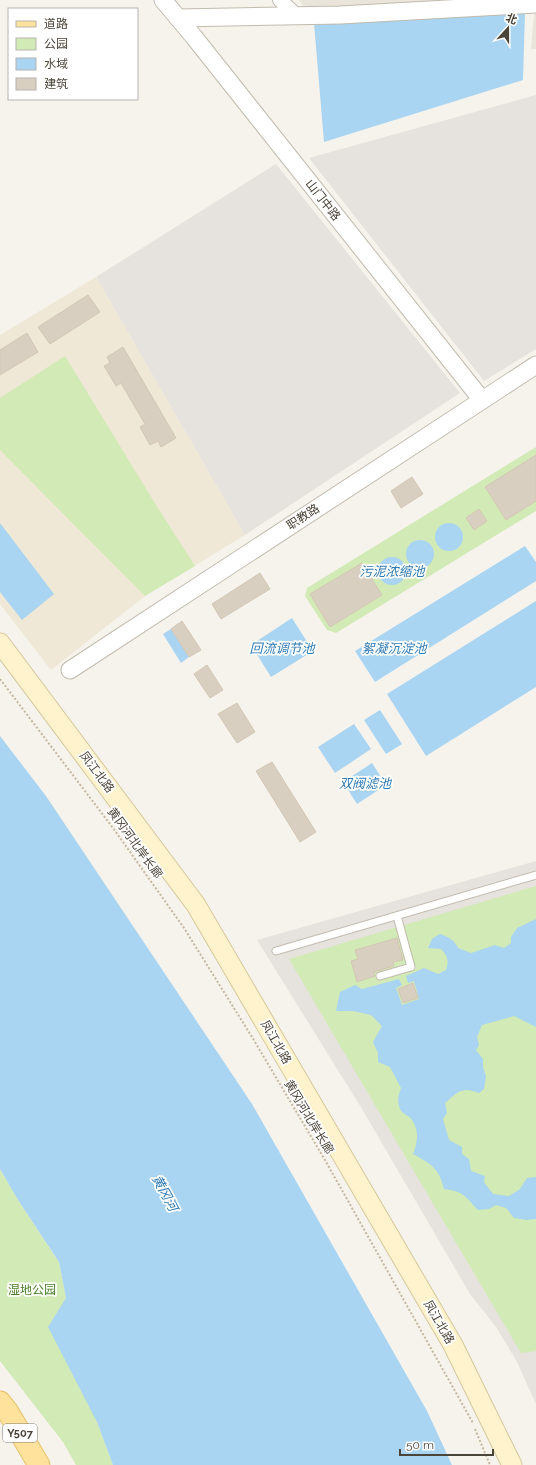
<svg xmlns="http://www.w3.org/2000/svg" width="536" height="1465" viewBox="0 0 536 1465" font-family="Raleway,'Noto Sans SC',sans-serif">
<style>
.residential{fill:#eae5da}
.industrial{fill:#e6e2dd}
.education{fill:#efe8d6}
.green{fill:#d2eab5}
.water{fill:#a9d4f2}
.building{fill:#d8cfc1;stroke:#d3c7b4}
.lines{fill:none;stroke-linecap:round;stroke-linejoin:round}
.service-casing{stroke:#c2bbae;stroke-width:9}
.minor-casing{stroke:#c2bbae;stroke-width:16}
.tertiary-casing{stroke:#c2bbae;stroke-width:19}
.secondary-casing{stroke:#d6c79b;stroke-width:21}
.primary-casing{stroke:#e6c16a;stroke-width:23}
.path{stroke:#c4b79f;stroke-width:2;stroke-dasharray:2 2;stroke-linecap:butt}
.service{stroke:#fff;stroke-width:7}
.minor{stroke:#fff;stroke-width:14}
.tertiary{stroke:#fff;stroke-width:17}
.secondary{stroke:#fff3cd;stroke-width:19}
.primary{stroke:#ffe39c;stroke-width:21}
.labels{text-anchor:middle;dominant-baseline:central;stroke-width:3.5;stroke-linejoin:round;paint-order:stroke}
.shield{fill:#fff;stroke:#817c74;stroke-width:1}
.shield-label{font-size:11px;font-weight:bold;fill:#4b4439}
.street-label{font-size:12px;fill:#4b4439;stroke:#fff}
.park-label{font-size:12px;fill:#4a7f2a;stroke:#fff}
.water-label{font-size:13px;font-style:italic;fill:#2e7ab2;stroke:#fff}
</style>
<rect width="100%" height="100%" fill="#f6f3ec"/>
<!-- residential -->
<path class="residential" d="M 299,0 L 536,0 L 536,49 L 531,49 L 535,4 L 309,15 Z"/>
<!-- industrial -->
<g class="industrial">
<path d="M 536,95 L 536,349 L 484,381 L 309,158 Z"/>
<path d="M 276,164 L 460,393 L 245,535 L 96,277 Z"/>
<path d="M 536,861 L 536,1404 L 517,1362 L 496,1327 L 470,1294 L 362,1109 L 257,940 Z"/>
</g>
<!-- education -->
<path class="education" d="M 96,277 L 245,535 L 145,596 L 51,670 L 0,604 L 0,335 Z"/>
<!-- green -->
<g class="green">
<path d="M 65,356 L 156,505 L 195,566 L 145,596 L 0,450 L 0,398 Z"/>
<path d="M 536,447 L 536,511 L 336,633 L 327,630 L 305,596 L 307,588 Z"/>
<path d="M 536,886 L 536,1351 L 521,1353 L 289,959 Z"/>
<path d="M 0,1169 L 18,1200 L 59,1262 L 66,1298 L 97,1422 L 113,1465 L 76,1465 L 63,1442 L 0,1361 Z"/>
</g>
<!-- water -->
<g class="water">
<path d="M 525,12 L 523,80 L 324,142 L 314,23 Z"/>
<path d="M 0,523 L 54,594 L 22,620 L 0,592 Z"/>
<circle cx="449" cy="537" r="14"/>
<circle cx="420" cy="554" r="14"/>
<path d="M 525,546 L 536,562 L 536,581 L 375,682 L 355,651 Z"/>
<circle cx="392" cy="571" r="14"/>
<path d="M 536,601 L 536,687 L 426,756 L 387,694 Z"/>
<path d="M 292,618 L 313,651 L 271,677 L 251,645 Z"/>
<path d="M 171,629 L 189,657 L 181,663 L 163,634 Z"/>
<path d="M 380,710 L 402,744 L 386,754 L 364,720 Z"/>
<path d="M 354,724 L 371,749 L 335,773 L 318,747 Z"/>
<path d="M 0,736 L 46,796 L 252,1104 L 427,1411 L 452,1465 L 113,1465 L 97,1422 L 48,1327 L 66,1298 L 59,1262 L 18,1200 L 0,1169 Z"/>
<path d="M 372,763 L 386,785 L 357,804 L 343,782 Z"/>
<path d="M 536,919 L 536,1027 L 514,1016 L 482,1025 L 477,1037 L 479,1045 L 476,1050 L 483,1059 L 483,1067 L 486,1076 L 484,1089 L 479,1093 C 462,1086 458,1092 445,1103 L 447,1113 L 443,1119 L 449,1140 L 462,1147 L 462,1154 L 469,1159 L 471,1171 L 485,1176 L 484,1182 L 493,1194 L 509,1196 L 520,1189 L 527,1178 L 536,1177 L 536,1219 L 527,1220 L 514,1218 L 506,1208 L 496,1205 L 489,1209 L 478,1210 C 465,1196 463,1191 444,1189 C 439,1168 431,1164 413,1154 C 418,1142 419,1130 412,1120 C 410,1116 405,1115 402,1112 C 396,1104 398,1096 401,1088 L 390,1067 L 378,1062 L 378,1053 L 373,1042 L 382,1026 L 371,1015 L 353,1011 L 336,1011 L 340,992 L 355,985 L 362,989 L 399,979 L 402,985 L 396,988 L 402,1005 L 419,999 L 414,981 L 408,983 L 406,976 L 424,968 L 438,974 L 446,970 C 449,961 448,956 441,949 L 428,948 L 432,939 L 440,934 C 449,937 454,940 458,948 L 471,953 L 495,945 L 504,948 L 511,943 L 511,937 L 517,928 Z"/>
</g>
<!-- building -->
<g class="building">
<path d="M 88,295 L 100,312 L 50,344 L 38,327 Z"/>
<path d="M 27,333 L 38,352 L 0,375 L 0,350 Z"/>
<path d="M 123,347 L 176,438 L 161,447 L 158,441 L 150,445 L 140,427 L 145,424 L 121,383 L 116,386 L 104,366 L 110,363 L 107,357 Z"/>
<path d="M 536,455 L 536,501 L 506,520 L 485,487 Z"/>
<path d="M 412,477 L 423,494 L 401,508 L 391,491 Z"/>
<path d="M 479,509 L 487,521 L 474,530 L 466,518 Z"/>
<path d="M 362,563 L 382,595 L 330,627 L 310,594 Z"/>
<path d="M 260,573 L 270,589 L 221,619 L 212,604 Z"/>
<path d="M 182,621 L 201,650 L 189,657 L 171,629 Z"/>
<path d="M 207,665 L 223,690 L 210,698 L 194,674 Z"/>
<path d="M 237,703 L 255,732 L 237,743 L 218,714 Z"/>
<path d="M 272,762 L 316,832 L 300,842 L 256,771 Z"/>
<path d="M 397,938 L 403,960 L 393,962 L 394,966 L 374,972 L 375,976 L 357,982 L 351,961 L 358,959 L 355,950 Z"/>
<path d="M 413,983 L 418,998 L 403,1003 L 398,989 Z"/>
</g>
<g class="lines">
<!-- service casing -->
<g class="service-casing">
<g id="service">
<path d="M 276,951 L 536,875"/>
<path d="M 380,976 L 411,967 L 397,916"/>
</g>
</g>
<!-- minor casing -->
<g class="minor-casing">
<path id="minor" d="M 280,0 L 297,16"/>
</g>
<!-- tertiary casing -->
<g class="tertiary-casing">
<g id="tertiary">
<path d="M 163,0 L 194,37 L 482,400"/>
<path d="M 178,18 L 340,15 L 536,4"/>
<path d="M 70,670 L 536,365"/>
</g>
</g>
<!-- secondary casing -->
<g class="secondary-casing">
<path id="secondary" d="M 0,643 L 196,905 L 453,1345 L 512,1465"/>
</g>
<!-- primary casing -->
<g class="primary-casing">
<path id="primary" d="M 0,1402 L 8,1412 L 39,1465"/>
</g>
<!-- path -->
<g class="path">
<path d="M 0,679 L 113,828 L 184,928 L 252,1037 L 325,1160 L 473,1423"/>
<path d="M 475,1429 L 490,1465"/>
</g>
<!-- service -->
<use href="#service" class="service"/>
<!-- minor -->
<use href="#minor" class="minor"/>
<!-- tertiary -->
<use href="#tertiary" class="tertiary"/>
<!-- secondary -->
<use href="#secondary" class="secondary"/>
<!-- primary -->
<use href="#primary" class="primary"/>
</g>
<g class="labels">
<!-- shield labels -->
<rect class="shield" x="3" y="1424" width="34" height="18" rx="3"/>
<g class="shield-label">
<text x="20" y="1433">Y507</text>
</g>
<!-- street labels -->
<g class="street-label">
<text transform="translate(323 200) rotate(52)">山门中路</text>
<text transform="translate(303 517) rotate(-33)">职教路</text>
<text transform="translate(97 772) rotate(53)">凤江北路</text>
<text transform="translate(135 843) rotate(54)">黄冈河北岸长廊</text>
<text transform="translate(276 1042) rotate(60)">凤江北路</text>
<text transform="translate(309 1117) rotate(59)">黄冈河北岸长廊</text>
<text transform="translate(439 1322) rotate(60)">凤江北路</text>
</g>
<!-- park labels -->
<g class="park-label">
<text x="32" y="1290">湿地公园</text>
</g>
<!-- water labels -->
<g class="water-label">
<text x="392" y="571">污泥浓缩池</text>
<text x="282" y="648">回流调节池</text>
<text x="394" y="648">絮凝沉淀池</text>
<text x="365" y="783">双阀滤池</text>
<text transform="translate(165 1193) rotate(62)">黄冈河</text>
</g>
</g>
<!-- legend -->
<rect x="8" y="8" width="130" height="92" fill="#ffffff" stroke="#b7b4b0"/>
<rect x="16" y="21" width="20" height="6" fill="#ffe39c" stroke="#b7b4b0"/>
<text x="44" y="28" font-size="12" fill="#4b4439">道路</text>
<rect x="16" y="38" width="20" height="12" fill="#d2eab5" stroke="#b7b4b0"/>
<text x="44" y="48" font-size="12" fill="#4b4439">公园</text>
<rect x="16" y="58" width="20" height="12" fill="#a9d4f2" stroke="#b7b4b0"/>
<text x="44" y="68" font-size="12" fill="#4b4439">水域</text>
<rect x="16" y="78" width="20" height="12" fill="#d8cfc1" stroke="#b7b4b0"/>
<text x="44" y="88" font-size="12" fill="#4b4439">建筑</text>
<!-- north arrow -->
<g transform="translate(508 28) rotate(21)" stroke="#ffffff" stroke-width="3" paint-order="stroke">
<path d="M0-3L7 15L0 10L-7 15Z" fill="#4b4439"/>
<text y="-6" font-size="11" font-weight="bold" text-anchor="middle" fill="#4b4439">北</text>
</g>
<!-- scale -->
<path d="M400 1449v6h93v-6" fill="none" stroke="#4b4439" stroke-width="2"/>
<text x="406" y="1449" font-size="12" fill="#4b4439" stroke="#ffffff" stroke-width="3" paint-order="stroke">50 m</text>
</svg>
